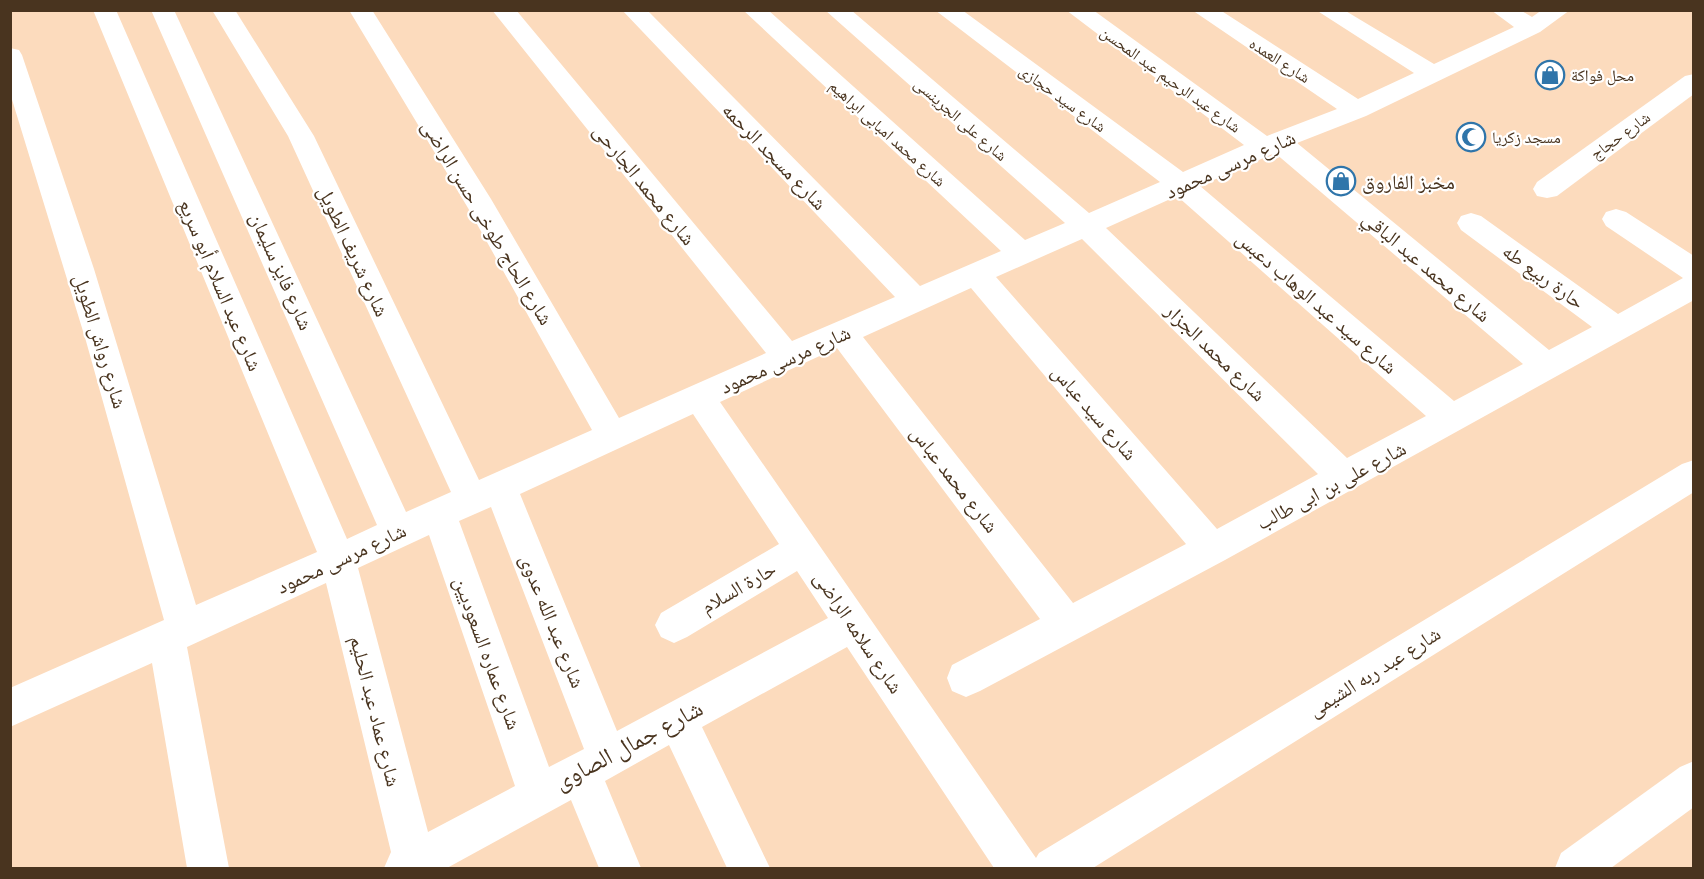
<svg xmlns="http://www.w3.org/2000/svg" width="1704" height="879" viewBox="0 0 1704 879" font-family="'IBM Plex Sans','Noto Naskh Arabic',sans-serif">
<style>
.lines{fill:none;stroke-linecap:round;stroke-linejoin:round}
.minor{fill:#fff;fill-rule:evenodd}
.labels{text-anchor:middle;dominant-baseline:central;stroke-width:4.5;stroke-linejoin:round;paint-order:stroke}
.far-street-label{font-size:16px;fill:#49341f;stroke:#fff}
.far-poi-label{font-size:16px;fill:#49341f;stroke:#fff;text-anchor:start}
.street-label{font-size:20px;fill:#49341f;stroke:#fff}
.poi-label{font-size:20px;fill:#49341f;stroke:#fff;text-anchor:start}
.near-street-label{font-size:24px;fill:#49341f;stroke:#fff}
</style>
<rect width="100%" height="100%" fill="#fcdbbd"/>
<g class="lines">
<!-- minor -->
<g class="minor">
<path d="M 93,10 L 116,10 L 347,539 L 377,525 L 151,10 L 174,10 L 406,512 L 451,492 L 288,136 L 212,10 L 235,10 L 314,136 L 479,480 L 592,430 L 468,208 L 349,10 L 372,10 L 491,199 L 619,418 L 766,353 L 492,10 L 516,10 L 792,341 L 895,297 L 622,10 L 647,10 L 920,286 L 1001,251 L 743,10 L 768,10 L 1025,240 L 1065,223 L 825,10 L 851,10 L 1089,213 L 1160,182 L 935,10 L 962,10 L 1183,172 L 1244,145 L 1066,10 L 1093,10 L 1267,136 L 1337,109 L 1192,10 L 1220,10 L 1358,99 L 1414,73 L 1316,10 L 1344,10 L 1434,64 L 1514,27 L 1491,10 L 1520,10 L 1532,17 L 1542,10 L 1570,10 L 1540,32 L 1366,116 L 1297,143 L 1549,350 L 1592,327 L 1461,230 L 1457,223 L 1461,216 L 1471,213 L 1481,216 L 1618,314 L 1683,278 L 1606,226 L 1602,219 L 1606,212 L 1616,209 L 1626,212 L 1694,256 L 1694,300 L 1225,560 L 980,691 L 966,697 L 952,691 L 947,678 L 952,665 L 1040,619 L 837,348 L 720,402 L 1036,858 L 1039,853 L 1682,464 L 1694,460 L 1694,492 L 1093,868 L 994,868 L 847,647 L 702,727 L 770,868 L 727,868 L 669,745 L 605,781 L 641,868 L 599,868 L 571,800 L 447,868 L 384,868 L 391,852 L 326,583 L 187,647 L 229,868 L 187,868 L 152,663 L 10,727 L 10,688 L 164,620 L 86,341 L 10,93 L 10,48 L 19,50 L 22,55 L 94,269 L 196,605 L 317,552 ZM 1275,153 L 1523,364 L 1454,401 L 1200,186 ZM 1177,196 L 1426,416 L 1347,458 L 1106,228 ZM 1082,239 L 1318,474 L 1217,529 L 996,277 ZM 971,288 L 1186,544 L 1073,603 L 863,337 ZM 693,414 L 779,544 L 661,613 L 655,625 L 661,637 L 674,643 L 687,637 L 797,571 L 828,618 L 617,731 L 520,494 ZM 491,507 L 584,749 L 549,767 L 459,521 ZM 429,535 L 515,786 L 428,832 L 358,568 Z"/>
<path d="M 1694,74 L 1694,94 L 1557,196 L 1547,198 L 1537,196 L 1533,189 L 1537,182 L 1685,76 Z"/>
<path d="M 1694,761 L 1694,807 L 1611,868 L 1555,868 L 1561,853 L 1680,767 Z"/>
</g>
</g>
<!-- icons -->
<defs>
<g id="shop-ring" transform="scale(1.5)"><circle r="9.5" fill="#fff" stroke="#2f75aa" stroke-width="1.5"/><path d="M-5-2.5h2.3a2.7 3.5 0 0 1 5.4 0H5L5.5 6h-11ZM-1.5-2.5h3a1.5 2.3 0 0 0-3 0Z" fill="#2f75aa"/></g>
<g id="mosque-ring" transform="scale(1.5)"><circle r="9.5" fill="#fff" stroke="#2f75aa" stroke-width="1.5"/><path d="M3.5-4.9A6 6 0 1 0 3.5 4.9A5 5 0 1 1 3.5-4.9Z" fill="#2f75aa"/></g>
</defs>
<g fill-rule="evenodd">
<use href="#shop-ring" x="1550" y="75"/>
<use href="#mosque-ring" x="1471" y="137"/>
<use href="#shop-ring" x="1341" y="181"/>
</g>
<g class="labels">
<!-- far-street labels -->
<g class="far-street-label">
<text transform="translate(1280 60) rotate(33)">شارع العمده</text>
<text transform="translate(1171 79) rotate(36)">شارع عبد الرحيم عبد المحسن</text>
<text transform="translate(1063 98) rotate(36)">شارع سيد حجازى</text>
<text transform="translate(961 119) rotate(41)">شارع على الجرينسى</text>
<text transform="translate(888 133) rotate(42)">شارع محمد امبابى ابراهيم</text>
<text transform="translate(1620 135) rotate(-36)">شارع حجاج</text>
</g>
<!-- far-poi labels -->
<g class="far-poi-label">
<text x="1571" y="75">محل فواكة</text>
<text x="1492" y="137">مسجد زكريا</text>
</g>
<!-- street labels -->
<g class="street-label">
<text transform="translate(775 156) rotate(46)">شارع مسجد الرحمه</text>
<text transform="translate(1230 164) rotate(-24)">شارع مرسى محمود</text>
<text transform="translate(645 184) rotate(51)">شارع محمد الجارحى</text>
<text transform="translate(488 222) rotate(59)">شارع الحاج طوخى حسن الراضى</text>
<text transform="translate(354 251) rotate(65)">شارع شريف الطويل</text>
<text transform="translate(1427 266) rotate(40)">شارع محمد عبد الباقي</text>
<text transform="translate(282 271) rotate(66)">شارع فايز سليمان</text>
<text transform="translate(1544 276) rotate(36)">حارة ربيع طه</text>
<text transform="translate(221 285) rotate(67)">شارع عبد السلام أبو سريع</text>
<text transform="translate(1317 302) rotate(41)">شارع سيد عبد الوهاب دعبس</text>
<text transform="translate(101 341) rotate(73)">شارع رواش الطويل</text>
<text transform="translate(1216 352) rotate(44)">شارع محمد الجزار</text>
<text transform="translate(785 359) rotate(-24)">شارع مرسى محمود</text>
<text transform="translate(1095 412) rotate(49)">شارع سيد عباس</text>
<text transform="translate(955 479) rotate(52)">شارع محمد عباس</text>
<text transform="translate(1331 485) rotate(-28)">شارع على بن ابى طالب</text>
<text transform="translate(341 558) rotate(-25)">شارع مرسى محمود</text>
<text transform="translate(738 587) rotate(-30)">حارة السلام</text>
<text transform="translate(553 621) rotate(68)">شارع عبد الله عدوى</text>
<text transform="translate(859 632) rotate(56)">شارع سلامه الراضى</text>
<text transform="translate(488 653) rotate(70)">شارع عماره السعوديين</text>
<text transform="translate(1374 671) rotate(-32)">شارع عبد ربه الشيمى</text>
<text transform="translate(376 711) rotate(76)">شارع عماد عبد الحليم</text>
</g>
<!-- poi labels -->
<g class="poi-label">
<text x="1362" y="181">مخبز الفاروق</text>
</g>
<!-- near-street labels -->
<g class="near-street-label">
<text transform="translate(628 744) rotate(-28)">شارع جمال الصاوى</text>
</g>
</g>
<!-- border -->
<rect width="1704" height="879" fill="none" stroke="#49341f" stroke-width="24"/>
</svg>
